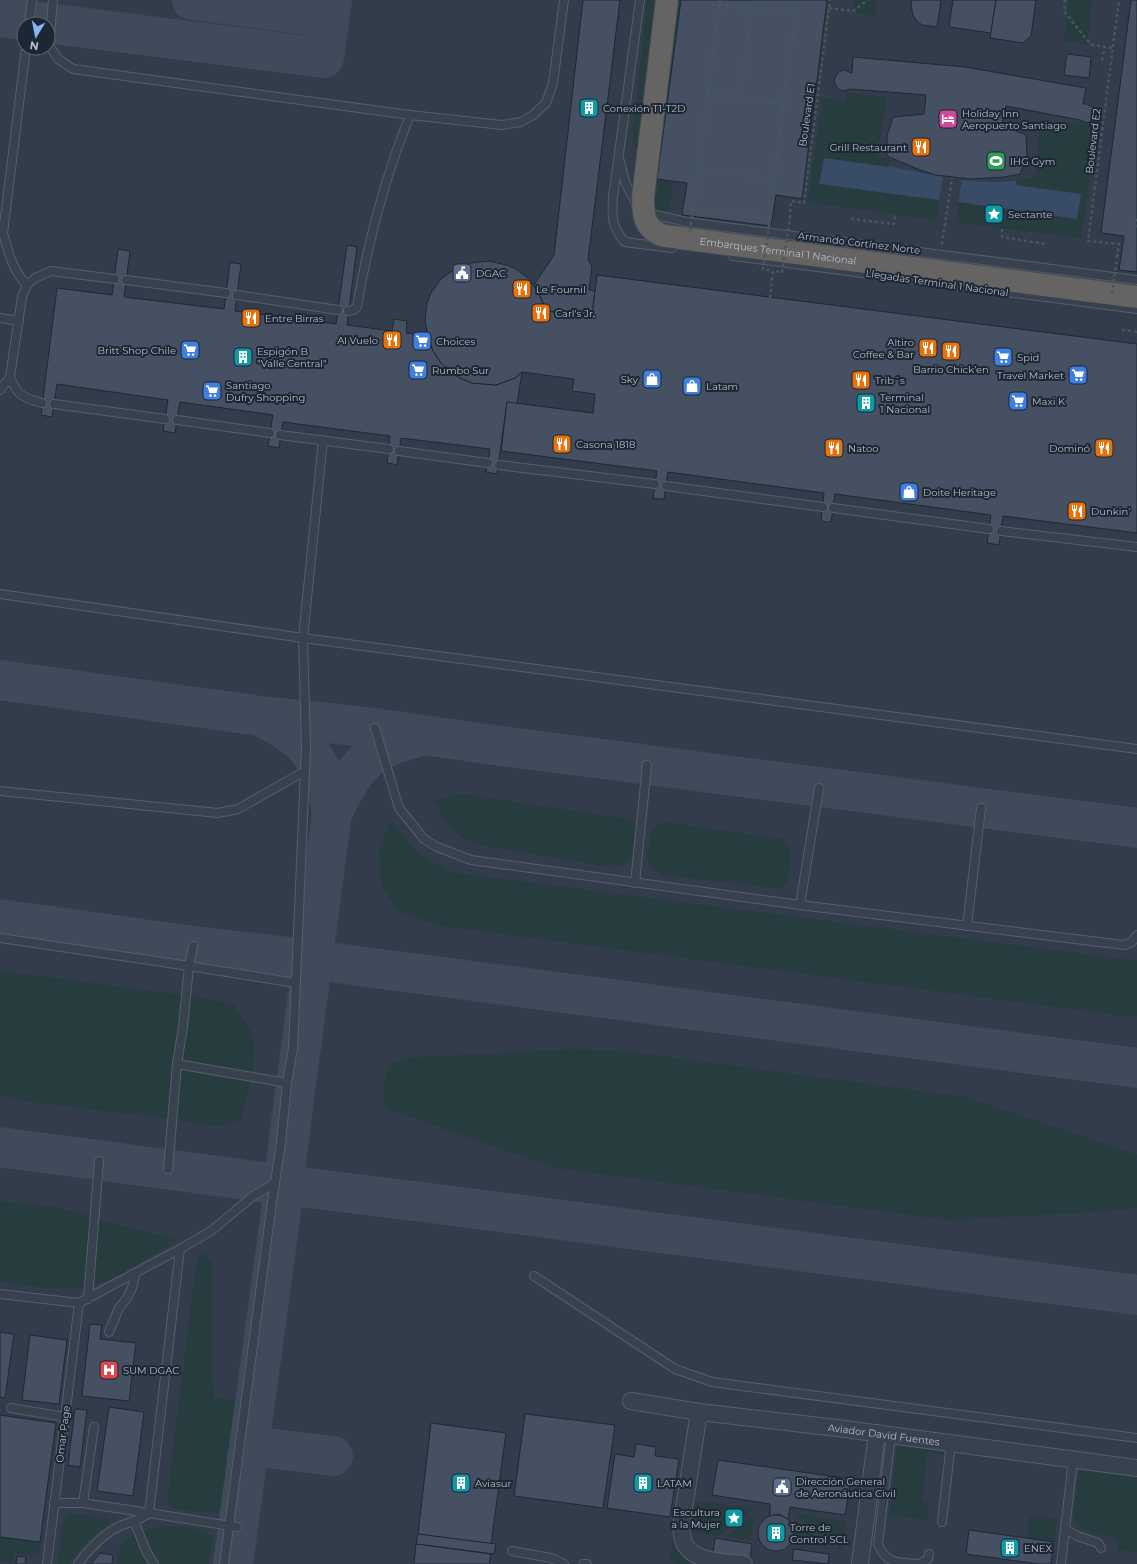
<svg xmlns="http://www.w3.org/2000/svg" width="1137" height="1564" viewBox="0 0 1137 1564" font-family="Montserrat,sans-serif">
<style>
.airport{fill:#323c4b;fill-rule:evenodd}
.green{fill:#263c3f}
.water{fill:#394c67}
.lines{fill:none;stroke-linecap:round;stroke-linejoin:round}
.taxiway{stroke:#3f4a5a;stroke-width:40}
.building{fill:#455162;stroke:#1f2835}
.service-casing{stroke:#565f6c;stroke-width:10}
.minor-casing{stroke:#565f6c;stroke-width:18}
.trunk-casing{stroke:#434c59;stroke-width:24}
.path{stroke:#44595c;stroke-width:2.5;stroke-dasharray:3 3;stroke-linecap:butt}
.service{stroke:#38414e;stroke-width:8}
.minor{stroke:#38414e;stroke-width:16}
.trunk{stroke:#656462;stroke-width:22}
.trunk-bridge-casing{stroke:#434c59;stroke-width:24;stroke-linecap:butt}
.path-bridge{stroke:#44595c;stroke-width:2.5;stroke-dasharray:3 3;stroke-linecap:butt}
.trunk-bridge{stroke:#656462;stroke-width:22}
.labels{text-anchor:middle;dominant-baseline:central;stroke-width:4;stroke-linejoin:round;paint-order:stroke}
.poi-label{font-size:10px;fill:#b4bcc9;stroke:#1d2633;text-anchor:start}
.street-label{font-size:10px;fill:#b4bcc9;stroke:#1d2633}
</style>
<rect width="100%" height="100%" fill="#242f3e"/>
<!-- airport -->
<path class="airport" d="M 0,0 L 1137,0 L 1137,1564 L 0,1564 ZM 24,24 L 48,24 L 48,48 L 24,48 Z"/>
<!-- green -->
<g class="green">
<path d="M 647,0 L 680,0 L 661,152 C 651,150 636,152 632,142 Z"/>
<path d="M 855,0 L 877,0 L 875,16 L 853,12 Z"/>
<path d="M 1069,0 L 1092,0 L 1087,44 L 1064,41 Z"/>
<path d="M 847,93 L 887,97 L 877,156 L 890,159 L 889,167 L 824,158 L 820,184 L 939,200 L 936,220 L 807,202 L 823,98 L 845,102 Z"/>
<path d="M 1057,122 L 1098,125 L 1081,238 L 956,222 L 958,202 L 1077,219 L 1081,194 L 1016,185 L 1016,181 L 1036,177 L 1040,128 L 1056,130 Z"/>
<path d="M 632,176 L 673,182 L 669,211 C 663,210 655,211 650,209 C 641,206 631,184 632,176 Z"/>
<path d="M 462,794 L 628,819 L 634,824 L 636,829 L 631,858 L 621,866 L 609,867 L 480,845 C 449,833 449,827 433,800 Z"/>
<path d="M 391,821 L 418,854 L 449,872 L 1137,961 L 1137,1016 L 1124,1016 L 441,926 L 398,911 L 381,884 L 379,849 Z"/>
<path d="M 663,822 L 784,839 L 791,852 L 788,881 L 784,886 L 776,888 L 663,875 L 651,867 L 647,858 L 651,834 L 657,826 Z"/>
<path d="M 0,971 L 199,997 L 234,1005 C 239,1014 247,1024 252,1034 C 260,1052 246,1100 240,1119 L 226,1125 L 215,1126 L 150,1116 L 30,1102 L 0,1094 Z"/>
<path d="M 572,1049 L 631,1052 L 965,1097 L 1137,1155 L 1137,1207 L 1126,1210 L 949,1220 L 557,1168 L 390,1110 L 384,1102 L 385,1076 L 391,1064 L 407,1058 Z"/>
<path d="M 0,1201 L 50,1206 L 176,1240 C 152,1254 112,1283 86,1287 C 58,1292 27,1284 0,1282 Z"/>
<path d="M 204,1254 L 211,1260 L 212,1266 L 212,1374 L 214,1397 L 238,1401 L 224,1507 L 221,1512 L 216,1513 L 175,1509 L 169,1506 L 167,1500 L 196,1267 L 200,1255 Z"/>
<path d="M 902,1445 L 940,1450 L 945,1455 L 927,1453 L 922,1502 L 929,1503 L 927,1520 L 889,1515 L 897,1446 Z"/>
<path d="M 1079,1467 L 1137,1476 L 1137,1552 L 1119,1550 C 1116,1531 1107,1537 1092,1534 C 1086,1532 1079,1525 1073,1521 Z"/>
<path d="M 695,1501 L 753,1508 L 747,1516 L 718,1536 L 689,1532 Z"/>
<path d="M 70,1513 L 113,1519 L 83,1545 L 69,1564 L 58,1564 L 63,1521 Z"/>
<path d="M 794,1513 L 846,1522 L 842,1550 Z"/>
<path d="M 1030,1515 L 1057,1519 L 1054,1542 L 1027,1538 Z"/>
<path d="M 746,1519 L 754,1519 L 750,1540 L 727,1537 Z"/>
<path d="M 794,1521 L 830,1548 L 793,1542 L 797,1537 Z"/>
<path d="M 164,1526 L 190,1527 L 213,1536 L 209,1564 L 117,1564 C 118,1559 118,1550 121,1545 C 127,1535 152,1529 164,1526 Z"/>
<path d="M 676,1526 L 713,1564 L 678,1564 L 669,1560 Z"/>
<path d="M 0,1537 L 40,1542 L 38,1556 L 15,1553 L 13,1563 L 0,1561 Z"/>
</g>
<!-- water -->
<g class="water">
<path d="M 824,158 L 889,167 L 889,165 L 897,168 L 943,177 L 939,200 L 819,184 Z"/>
<path d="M 962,180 L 994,182 L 1016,181 L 1016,185 L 1081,194 L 1077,219 L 958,202 Z"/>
</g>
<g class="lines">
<!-- taxiway -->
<g class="taxiway">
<path d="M 192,0 L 330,18"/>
<path d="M 0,17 L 324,58 L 332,0"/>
<path d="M 0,680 L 261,716 L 375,728 L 494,745 L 1137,828"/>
<path d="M 266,719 C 311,742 324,763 332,813"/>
<path d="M 0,919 L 193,946 L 298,958 L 1137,1068"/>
<path d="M 0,1147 L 284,1185 L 431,1203 L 1137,1295"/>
<path d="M 247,1457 L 262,1448 L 267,1448 L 333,1456"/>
<path d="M 233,1564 L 279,1227 L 290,1130 L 332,813 C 355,765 369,748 422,736"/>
</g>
</g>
<!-- building -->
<g class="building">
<path d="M 583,0 L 620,0 L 588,260 L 592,266 L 589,290 L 595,291 L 592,316 L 546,311 L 542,300 L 534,285 L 554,255 Z"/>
<path d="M 681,0 L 827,0 L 802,199 L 776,195 L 771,226 L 682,215 L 687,183 L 657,179 Z"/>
<path d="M 912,0 L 941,0 L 937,27 L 922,25 L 916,20 L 913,15 L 911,6 Z"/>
<path d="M 953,0 L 996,0 L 991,33 L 949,27 Z"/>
<path d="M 996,0 L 1036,0 L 1031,36 L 1023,43 L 990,38 Z"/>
<path d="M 1131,0 L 1137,0 L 1137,272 L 1119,270 L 1124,236 L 1101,233 Z"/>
<path d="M 1067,54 L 1091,57 L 1089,78 L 1064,75 Z"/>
<path d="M 853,57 L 965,67 L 1086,88 L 1083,104 L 1087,104 L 1094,108 L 1095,116 L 1090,122 L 1087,123 L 1080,120 L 1006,106 L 1002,125 L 1026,135 L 1027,155 L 1020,174 L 1004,177 L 970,179 L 936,175 L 920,170 L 887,156 L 887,136 L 893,117 L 924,114 L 926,95 L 851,89 L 843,91 L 838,89 L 834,82 L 835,77 L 840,71 L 844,70 L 852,73 Z"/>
<path d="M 347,245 L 357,247 L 347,325 L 392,331 L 394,319 L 407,321 L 406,333 L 428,336 L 433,351 L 441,363 L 451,372 L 460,378 L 472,383 L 496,385 L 515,378 L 522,372 L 517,404 L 507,402 L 497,474 L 486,472 L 490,449 L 401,438 L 397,465 L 393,464 L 387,463 L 390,436 L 283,422 L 279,448 L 268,446 L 273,415 L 180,402 L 175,433 L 163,431 L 168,400 L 57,384 L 52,417 L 41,415 L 57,288 L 112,295 L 118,249 L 130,251 L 124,297 L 224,309 L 230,263 L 235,263 L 241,264 L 235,311 L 336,324 Z"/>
<path d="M 489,261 L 506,265 L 514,268 L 528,278 L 538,292 L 546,311 L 592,316 L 597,275 L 1137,344 L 1137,533 L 1003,516 L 999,545 L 987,543 L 991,515 L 835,494 L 831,522 L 826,522 L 821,521 L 824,493 L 668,472 L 664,499 L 659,499 L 653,498 L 657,471 L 501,451 L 507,402 L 593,413 L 595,394 L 572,391 L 574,379 L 522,372 L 515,378 L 496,385 L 472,383 L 460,378 L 451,372 L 441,363 L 433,351 L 428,336 L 425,321 L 427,303 L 431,293 L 441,279 L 455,269 L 471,263 Z"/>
<path d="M 90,1324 L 102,1325 L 100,1339 L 136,1343 L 129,1401 L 82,1396 Z"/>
<path d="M 0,1332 L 14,1334 L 5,1398 L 0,1397 Z"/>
<path d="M 30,1335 L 67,1340 L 59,1404 L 22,1400 Z"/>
<path d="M 109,1407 L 144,1412 L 133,1496 L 97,1491 Z"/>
<path d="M 75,1409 L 87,1410 L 80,1467 L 68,1465 Z"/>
<path d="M 525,1414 L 615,1425 L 603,1508 L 514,1496 Z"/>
<path d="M 0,1415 L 56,1423 L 40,1542 L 0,1537 Z"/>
<path d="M 431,1423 L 506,1433 L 491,1544 L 418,1534 Z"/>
<path d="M 636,1444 L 656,1447 L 655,1456 L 679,1459 L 670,1517 L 607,1508 L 615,1454 L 634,1457 Z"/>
<path d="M 718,1460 L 851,1479 L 845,1515 L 790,1507 L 788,1519 L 779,1514 L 770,1516 L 770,1504 L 712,1495 Z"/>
<circle cx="776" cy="1533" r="18"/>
<path d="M 969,1530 L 1054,1542 L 1051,1564 L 1039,1564 L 966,1554 Z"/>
<path d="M 418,1534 L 496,1544 L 494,1554 L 416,1544 Z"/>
<path d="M 715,1538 L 752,1544 L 750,1558 L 713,1553 Z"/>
<path d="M 416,1544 L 491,1554 L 489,1564 L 414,1564 Z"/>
<path d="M 794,1549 L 829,1554 L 828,1564 L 792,1560 Z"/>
<path d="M 100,1553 L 113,1555 L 112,1564 L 91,1564 Z"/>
<path d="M 17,1556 L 26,1557 L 25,1564 L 16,1564 Z"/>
</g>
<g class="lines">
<!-- service casing -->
<g class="service-casing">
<g id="service">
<path d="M 53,0 L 49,45 L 58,59 L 73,69 L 410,115"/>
<path d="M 640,0 L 613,197 C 612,216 611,227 625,242 L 672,248"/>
<path d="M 29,24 L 32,0"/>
<path d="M 26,48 L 3,233 C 8,251 13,272 27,285"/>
<path d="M 620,161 C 624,180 627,190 638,205"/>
<path d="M 647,213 L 687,222 L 1137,280"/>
<path d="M 733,256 L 1137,309"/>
<path d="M 126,280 L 226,293"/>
<path d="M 237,295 L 338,310"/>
<path d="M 348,311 L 353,310 L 357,307 C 368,241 385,177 410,115 L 502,125 L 521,122 L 533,115 L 546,103 L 553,83 L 564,0"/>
<path d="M 0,318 L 19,321"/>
<path d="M 0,390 L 10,377"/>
<path d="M 42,403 C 24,398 17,396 10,377 L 22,297 L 27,285 L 35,278 L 51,271 L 115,279"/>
<path d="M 54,404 L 165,419"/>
<path d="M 177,420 L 270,433"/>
<path d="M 280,435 L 389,449"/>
<path d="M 399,451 L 488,463"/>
<path d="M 499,465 L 655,484"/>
<path d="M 666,486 L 823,507"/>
<path d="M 833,508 L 989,529"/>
<path d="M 1001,531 L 1137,547"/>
<path d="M 0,594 L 303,638 L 1137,749"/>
<path d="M 375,728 L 399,808 L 424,839 L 437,847 L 471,860 L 800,905 L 1124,945 L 1132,942 L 1137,935"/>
<path d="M 0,791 L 218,813 L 238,809 L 305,771"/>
<path d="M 635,883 L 647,765"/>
<path d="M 800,905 L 819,788"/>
<path d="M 967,926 L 981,808"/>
<path d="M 0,938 L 189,966 L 296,983"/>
<path d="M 177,1064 L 287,1083"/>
<path d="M 168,1169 L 177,1064 L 183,1027 L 189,966 L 193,946"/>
<path d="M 534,1276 L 675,1369 L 712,1382 L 1137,1438"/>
<path d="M 0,1294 L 79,1303 L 180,1249 L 211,1231 L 253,1196 L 275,1183"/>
<path d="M 88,1299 L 99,1161"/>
<path d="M 109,1332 L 119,1308 L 127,1298 L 132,1288 L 136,1273"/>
<path d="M 11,1408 L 65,1417"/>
<path d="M 891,1435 L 878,1544 C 886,1564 897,1562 916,1564"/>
<path d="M 1073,1460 L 1065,1529 L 1077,1536 L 1098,1543 L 1101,1548"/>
<path d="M 54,1503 L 83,1503 L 149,1513 L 180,1249"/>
<path d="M 83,1503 L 94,1427"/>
<path d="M 134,1521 L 147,1553 L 154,1564"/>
<path d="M 942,1522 L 951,1443"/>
<path d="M 512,1551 L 551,1558 L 564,1564"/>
<path d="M 47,1564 L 79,1303"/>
<path d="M 78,1564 C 89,1549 103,1534 120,1526 C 130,1522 140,1520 149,1513 L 237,1527"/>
<path d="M 224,1564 L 271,1210 L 281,1142 L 287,1083 L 293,1048 L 306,747 L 303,638 L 323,440"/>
<path d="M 583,1564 L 587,1564"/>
<path d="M 919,1564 L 928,1559 L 929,1554"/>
<path d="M 1061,1564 L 1065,1529"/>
</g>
</g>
<!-- minor casing -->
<g class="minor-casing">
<g id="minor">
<path id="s1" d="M 631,1401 L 699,1412 L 837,1428 L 1137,1468"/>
<path d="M 699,1412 L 681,1528 C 682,1532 682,1538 684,1543 C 694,1563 726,1562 744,1564"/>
<path d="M 860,1564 L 877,1433"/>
</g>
</g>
<!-- trunk casing -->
<g class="trunk-casing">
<g id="trunk">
<path id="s2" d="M 665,236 L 1137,297"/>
</g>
</g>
<!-- path -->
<g class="path">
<path d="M 720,0 L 693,209 L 770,219 L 783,104 L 798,0"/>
<path d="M 1065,0 L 1064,11 L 1087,40 L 1093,45 L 1113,48"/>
<path d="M 719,5 L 796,15"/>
<path d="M 829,8 L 853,11 L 868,0"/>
<path d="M 1102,60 L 1105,46"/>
<path d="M 708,94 L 783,104"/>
<path d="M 740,99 L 753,0"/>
<path d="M 697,169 L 775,179"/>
<path d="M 790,218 L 791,201 L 804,203 L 830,0"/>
<path d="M 851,219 L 894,224 L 895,215"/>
<path d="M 1002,229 L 1002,237 L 1046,244"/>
<path d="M 942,244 L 952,178"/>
<path d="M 1117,257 L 1119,244 L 1088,241 L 1119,0"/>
<path d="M 1129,269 L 1137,216"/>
<path d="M 1122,330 L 1137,332"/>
</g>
<!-- service -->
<use href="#service" class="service"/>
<!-- minor -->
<use href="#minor" class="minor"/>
<!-- trunk -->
<use href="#trunk" class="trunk"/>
<!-- trunk-bridge casing -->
<g class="trunk-bridge-casing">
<path id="trunk-bridge" d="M 665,236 C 644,230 643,215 643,197 L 667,0"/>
</g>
<!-- path-bridge -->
<g class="path-bridge">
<path d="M 770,219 L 763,269 L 773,271"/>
<path d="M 690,231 L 693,209"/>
<path d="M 1112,294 L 1117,257"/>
<path d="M 770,298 L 773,271 L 782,272 L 790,218"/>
</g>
<!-- trunk-bridge -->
<use href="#trunk-bridge" class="trunk-bridge"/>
</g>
<!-- icons -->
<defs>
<g id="building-square" transform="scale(1)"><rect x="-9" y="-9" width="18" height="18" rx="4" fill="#0f9aa8" stroke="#1d2633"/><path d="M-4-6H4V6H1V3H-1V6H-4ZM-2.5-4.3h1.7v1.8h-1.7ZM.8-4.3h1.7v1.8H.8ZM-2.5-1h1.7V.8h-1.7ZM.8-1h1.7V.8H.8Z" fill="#fff"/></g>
<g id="hotel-square" transform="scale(1)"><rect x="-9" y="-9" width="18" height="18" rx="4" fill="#d1479c" stroke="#1d2633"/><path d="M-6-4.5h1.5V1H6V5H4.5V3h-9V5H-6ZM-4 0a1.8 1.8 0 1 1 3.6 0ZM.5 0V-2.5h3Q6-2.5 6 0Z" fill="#fff"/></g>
<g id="restaurant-square" transform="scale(1)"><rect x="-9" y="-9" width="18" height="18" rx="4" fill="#e8710a" stroke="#1d2633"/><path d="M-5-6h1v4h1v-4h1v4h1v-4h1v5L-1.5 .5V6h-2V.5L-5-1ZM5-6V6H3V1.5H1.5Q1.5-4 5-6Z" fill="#fff"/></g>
<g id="stadium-square" transform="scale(1)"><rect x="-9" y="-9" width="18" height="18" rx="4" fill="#2e9e5b" stroke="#1d2633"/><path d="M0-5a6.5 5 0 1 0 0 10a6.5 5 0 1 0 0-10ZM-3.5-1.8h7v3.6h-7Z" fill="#fff"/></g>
<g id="sight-square" transform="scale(1)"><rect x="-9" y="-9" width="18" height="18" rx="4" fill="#0f9aa8" stroke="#1d2633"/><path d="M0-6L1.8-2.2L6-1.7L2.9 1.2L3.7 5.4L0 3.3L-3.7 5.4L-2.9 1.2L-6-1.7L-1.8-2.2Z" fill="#fff"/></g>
<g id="civic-square" transform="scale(1)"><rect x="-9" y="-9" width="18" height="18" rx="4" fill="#5c6f8a" stroke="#1d2633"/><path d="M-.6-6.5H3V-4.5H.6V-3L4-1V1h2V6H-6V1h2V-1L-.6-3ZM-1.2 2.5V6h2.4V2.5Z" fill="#fff"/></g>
<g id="supermarket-square" transform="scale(1)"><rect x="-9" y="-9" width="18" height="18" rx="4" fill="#3f7fe0" stroke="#1d2633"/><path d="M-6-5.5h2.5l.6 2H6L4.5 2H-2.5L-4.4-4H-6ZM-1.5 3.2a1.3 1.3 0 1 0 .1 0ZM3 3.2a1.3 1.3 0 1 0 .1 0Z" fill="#fff"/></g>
<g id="shop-square" transform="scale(1)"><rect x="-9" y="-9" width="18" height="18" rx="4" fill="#3f7fe0" stroke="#1d2633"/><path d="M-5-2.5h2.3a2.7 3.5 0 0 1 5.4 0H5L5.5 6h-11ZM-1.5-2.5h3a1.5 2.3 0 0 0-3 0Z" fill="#fff"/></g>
<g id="hospital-square" transform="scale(1)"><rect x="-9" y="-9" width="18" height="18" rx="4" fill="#e0444e" stroke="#1d2633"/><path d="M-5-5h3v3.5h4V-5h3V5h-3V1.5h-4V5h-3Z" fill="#fff"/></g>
</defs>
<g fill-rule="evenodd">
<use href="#building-square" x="589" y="108"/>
<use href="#hotel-square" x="948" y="119"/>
<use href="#restaurant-square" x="921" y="147"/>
<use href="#stadium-square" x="996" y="161"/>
<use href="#sight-square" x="994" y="214"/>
<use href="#civic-square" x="462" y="273"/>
<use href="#restaurant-square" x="522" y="289"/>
<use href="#restaurant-square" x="541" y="313"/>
<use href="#restaurant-square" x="251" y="318"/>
<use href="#restaurant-square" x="392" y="340"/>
<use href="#supermarket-square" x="422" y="341"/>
<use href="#restaurant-square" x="928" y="348"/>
<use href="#supermarket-square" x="190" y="350"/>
<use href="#restaurant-square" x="951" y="351"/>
<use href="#building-square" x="243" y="357"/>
<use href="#supermarket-square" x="1003" y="357"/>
<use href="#supermarket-square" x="418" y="370"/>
<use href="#supermarket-square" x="1078" y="375"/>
<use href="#shop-square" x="652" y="379"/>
<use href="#restaurant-square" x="861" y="380"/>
<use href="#shop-square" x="692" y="386"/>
<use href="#supermarket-square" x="212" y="391"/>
<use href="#supermarket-square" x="1018" y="401"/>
<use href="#building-square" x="866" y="403"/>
<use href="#restaurant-square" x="562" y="444"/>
<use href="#restaurant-square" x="834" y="448"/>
<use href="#restaurant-square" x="1104" y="448"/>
<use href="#shop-square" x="909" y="492"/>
<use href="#restaurant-square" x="1077" y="511"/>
<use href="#hospital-square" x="109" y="1370"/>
<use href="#building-square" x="461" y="1483"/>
<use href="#building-square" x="643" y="1483"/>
<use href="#civic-square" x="782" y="1487"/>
<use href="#sight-square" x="734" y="1518"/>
<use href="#building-square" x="776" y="1533"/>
<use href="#building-square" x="1010" y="1548"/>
</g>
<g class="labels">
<!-- poi labels -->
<g class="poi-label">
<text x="603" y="108">Conexión T1-T2D</text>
<text x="962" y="113">Holiday Inn<tspan x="962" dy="12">Aeropuerto Santiago</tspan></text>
<text x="907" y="147" text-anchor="end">Grill Restaurant</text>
<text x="1010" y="161">IHG Gym</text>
<text x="1008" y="214">Sectante</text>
<text x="476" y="273">DGAC</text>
<text x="536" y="289">Le Fournil</text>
<text x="555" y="313">Carl's Jr.</text>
<text x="265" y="318">Entre Birras</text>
<text x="378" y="340" text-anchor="end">Al Vuelo</text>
<text x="436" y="341">Choices</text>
<text x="914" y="342" text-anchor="end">Altiro<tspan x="914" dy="12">Coffee &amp; Bar</tspan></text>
<text x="176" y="350" text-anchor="end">Britt Shop Chile</text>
<text x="257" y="351">Espigón B<tspan x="257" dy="12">"Valle Central"</tspan></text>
<text x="1017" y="357">Spid</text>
<text x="951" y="369" text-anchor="middle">Barrio Chick’en</text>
<text x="432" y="370">Rumbo Sur</text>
<text x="1064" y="375" text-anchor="end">Travel Market</text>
<text x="638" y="379" text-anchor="end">Sky</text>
<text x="875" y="380">Trib´s</text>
<text x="226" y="385">Santiago<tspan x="226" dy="12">Dufry Shopping</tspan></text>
<text x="706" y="386">Latam</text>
<text x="880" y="397">Terminal<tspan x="880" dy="12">1 Nacional</tspan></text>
<text x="1032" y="401">Maxi K</text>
<text x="576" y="444">Casona 1818</text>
<text x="848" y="448">Natoo</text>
<text x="1090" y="448" text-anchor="end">Dominó</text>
<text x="923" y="492">Doite Heritage</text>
<text x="1091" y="511">Dunkin'</text>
<text x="123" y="1370">SUM DGAC</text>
<text x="796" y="1481">Dirección General<tspan x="796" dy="12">de Aeronáutica Civil</tspan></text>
<text x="475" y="1483">Aviasur</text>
<text x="657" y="1483">LATAM</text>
<text x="720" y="1512" text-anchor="end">Escultura<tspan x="720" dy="12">a la Mujer</tspan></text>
<text x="790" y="1527">Torre de<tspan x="790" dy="12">Control SCL</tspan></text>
<text x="1024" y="1548">ENEX</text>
</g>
<!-- street labels -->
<g class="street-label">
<text transform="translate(807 115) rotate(-82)">Boulevard E1</text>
<text transform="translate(1093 141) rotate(-83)">Boulevard E2</text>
<text transform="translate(859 243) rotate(7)">Armando Cortínez Norte</text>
<text stroke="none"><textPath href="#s2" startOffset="114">Embarques Terminal 1 Nacional</textPath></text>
<text transform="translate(937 283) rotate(8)">Llegadas Terminal 1 Nacional</text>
<text transform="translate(63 1434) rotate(-83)">Omar Page</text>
<text stroke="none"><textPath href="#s1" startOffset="255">Aviador David Fuentes</textPath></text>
</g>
</g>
<!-- north arrow -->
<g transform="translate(36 36) rotate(190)"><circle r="19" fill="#1d2633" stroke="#59626f"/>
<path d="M0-3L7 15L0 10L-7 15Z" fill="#8ab4f8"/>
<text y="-6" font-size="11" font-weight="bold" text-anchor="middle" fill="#b4bcc9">N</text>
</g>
</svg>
